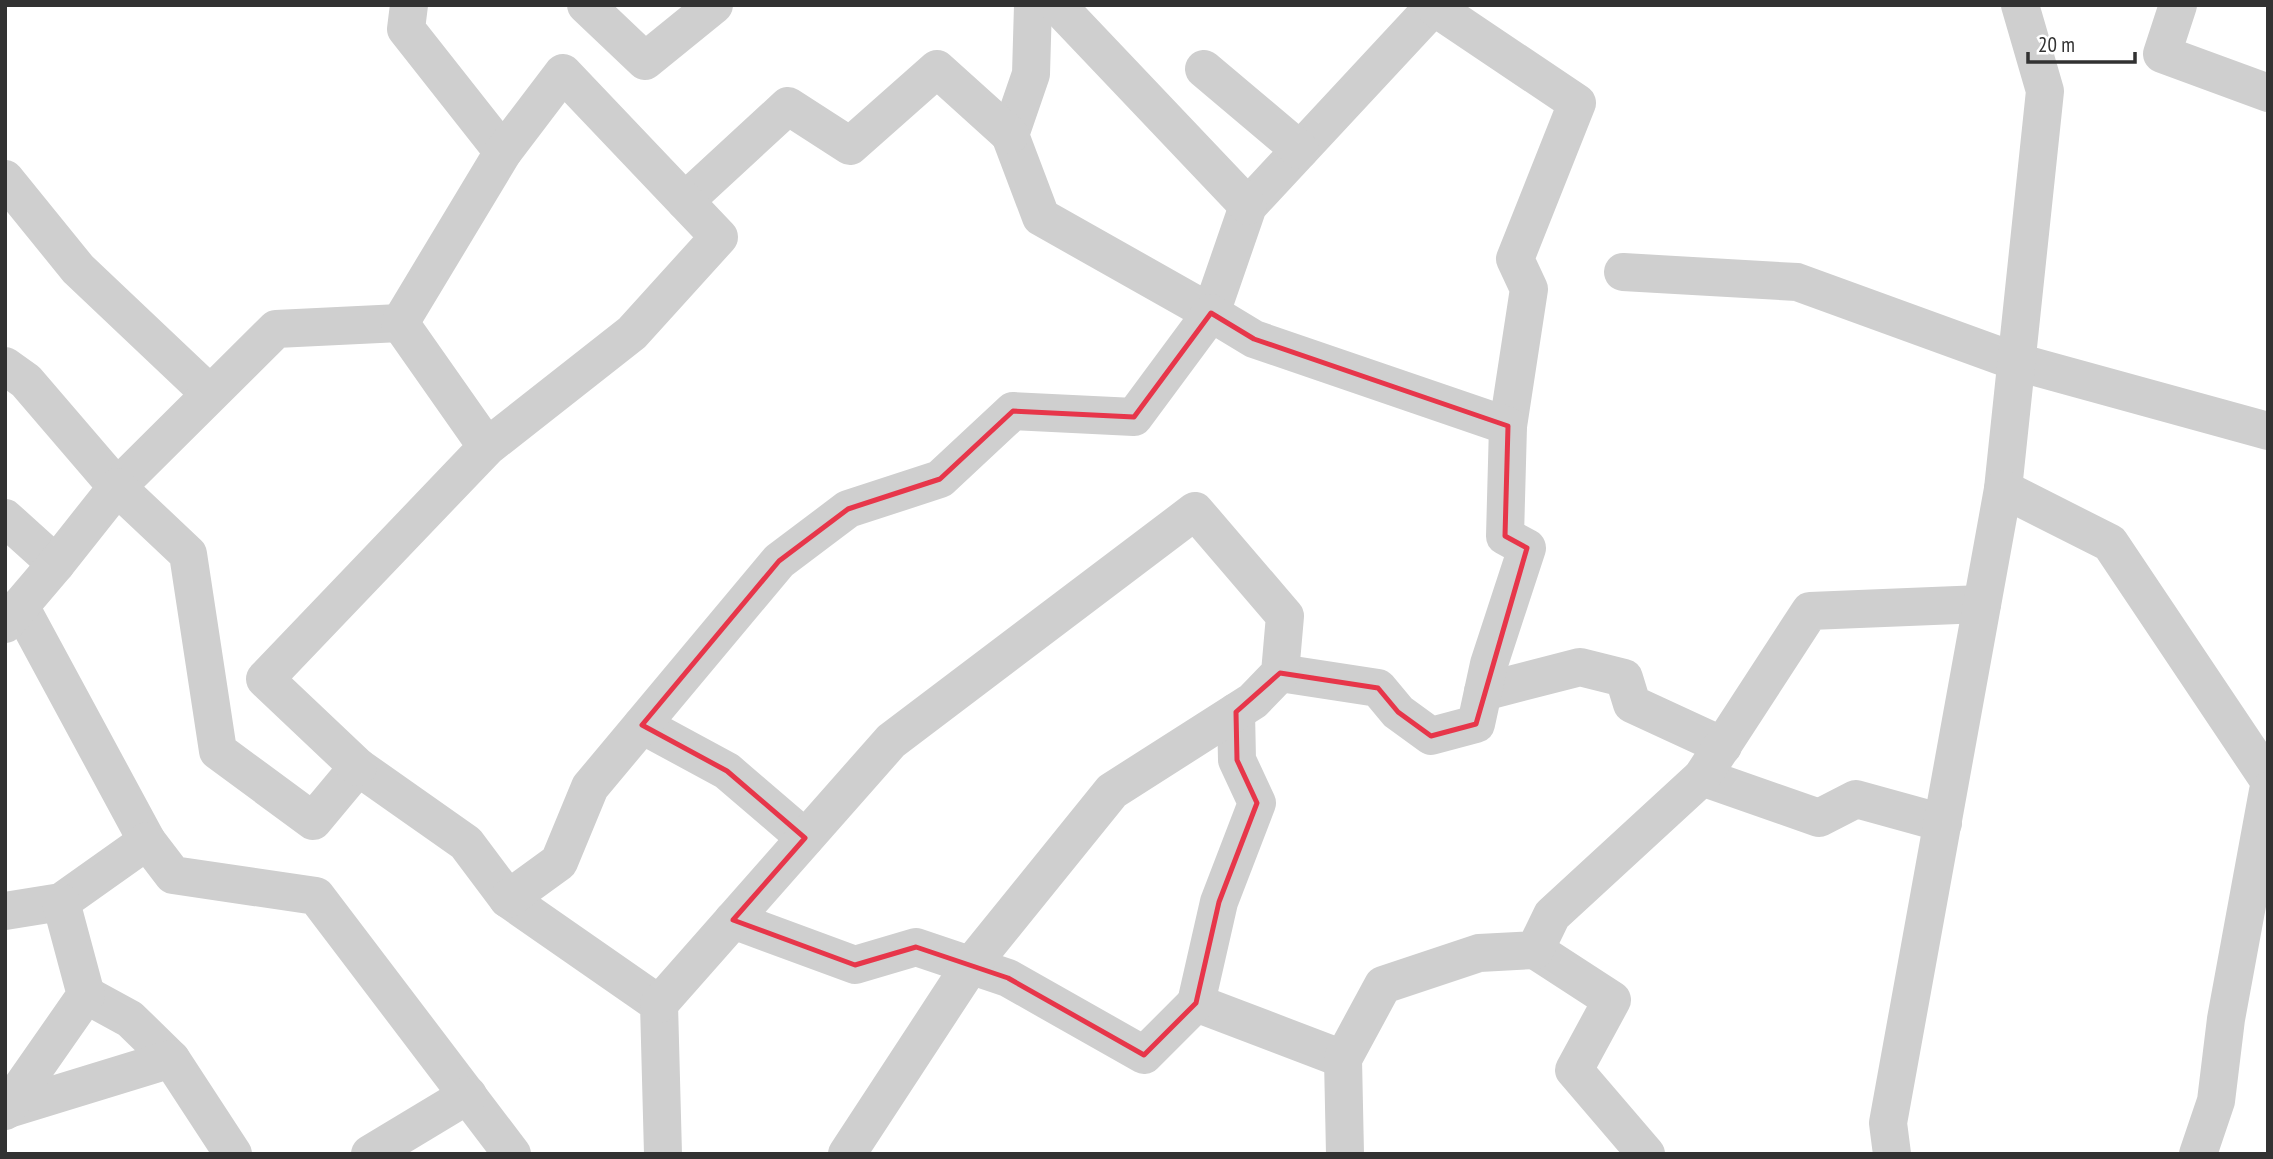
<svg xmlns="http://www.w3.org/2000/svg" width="2273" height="1159" viewBox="0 0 2273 1159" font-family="'PT Sans Narrow',sans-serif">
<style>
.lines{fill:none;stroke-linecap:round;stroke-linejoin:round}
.street{stroke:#cfcfcf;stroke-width:38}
.marked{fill:none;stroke:#e7364a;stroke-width:5;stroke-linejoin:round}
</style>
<rect width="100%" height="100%" fill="#fff"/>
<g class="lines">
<!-- street -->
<g class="street">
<path d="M 409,5 L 406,29 L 503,152"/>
<path d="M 586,5 L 645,61 L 714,5"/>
<path d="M 1033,5 L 1031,74 L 1010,135 L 1041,217 L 1211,313 L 1248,206 L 1435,5"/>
<path d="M 1057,5 L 1248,206"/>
<path d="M 2178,5 L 2162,54 L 2268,93"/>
<path d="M 1434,7 L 1577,103 L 1515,259 L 1529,289 L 1508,426"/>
<path d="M 1204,69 L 1300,150"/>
<path d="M 5,179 L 78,269 L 210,394"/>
<path d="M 685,201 L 788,106 L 850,146 L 937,69 L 1010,135"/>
<path d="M 1623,272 L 1797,282 L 2017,362 L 2268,431"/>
<path d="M 5,366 L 26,381 L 117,487 L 276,329 L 400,323"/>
<path d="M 2003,489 L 2045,91 L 2020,5"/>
<path d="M 5,518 L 56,564"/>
<path d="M 20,606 L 147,841"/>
<path d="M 5,624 L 56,564 L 117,487 L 188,554 L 218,751 L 313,821 L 358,767 L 466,843 L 508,899 L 659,1004 L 663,1154"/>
<path d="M 1483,692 L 1580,667 L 1624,678 L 1632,704 L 1723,746"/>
<path d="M 642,725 L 727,771 L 805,838"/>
<path d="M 358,767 L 265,679 L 487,447 L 632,333 L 719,237 L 563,73 L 503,152 L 400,323 L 487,447"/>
<path d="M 1702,777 L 1819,818 L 1856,799 L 1943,823"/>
<path d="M 508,899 L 559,862 L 590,787 L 779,561 L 848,509 L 940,479 L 1013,411 L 1134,417 L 1211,313 L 1254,339 L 1508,426 L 1505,536 L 1527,548 L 1489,664 L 1476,724 L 1431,736 L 1398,712 L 1378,688 L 1280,673"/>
<path d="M 5,911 L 61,902 L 147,841 L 173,875 L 316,896 L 512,1154"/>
<path d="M 733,920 L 855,965 L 916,947 L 1008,978 L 1144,1055 L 1196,1003 L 1343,1059"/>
<path d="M 1535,950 L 1612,1000 L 1574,1070 L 1646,1154"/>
<path d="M 86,995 L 130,1019 L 171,1059"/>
<path d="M 1196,1003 L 1219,902 L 1257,803 L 1237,760 L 1236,712"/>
<path d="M 659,1004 L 891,741 L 1195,511 L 1285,616 L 1280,673 L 1253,701 L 1112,791 L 968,969 L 847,1154"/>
<path d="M 8,1109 L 171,1059 L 233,1154"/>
<path d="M 5,1111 L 86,995 L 61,902"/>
<path d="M 370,1154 L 468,1095"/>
<path d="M 1345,1154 L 1343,1059 L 1383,985 L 1479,953 L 1535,950 L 1552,915 L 1702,777 L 1810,611 L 1982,604"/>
<path d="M 1892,1154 L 1888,1123 L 2003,489 L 2110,543 L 2268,779"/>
<path d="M 2198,1154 L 2216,1101 L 2226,1019 L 2268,791"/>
</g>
</g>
<!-- marked area -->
<path class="marked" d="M 1211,313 L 1254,339 L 1508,426 L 1505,536 L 1527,548 L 1476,724 L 1431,736 L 1398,712 L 1378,688 L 1280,673 L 1236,712 L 1237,760 L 1257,803 L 1219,902 L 1196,1003 L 1144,1055 L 1008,978 L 916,947 L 855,965 L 733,920 L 805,838 L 727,771 L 642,725 L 779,561 L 848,509 L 940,479 L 1013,411 L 1134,417 Z"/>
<!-- border -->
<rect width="2273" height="1159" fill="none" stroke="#323232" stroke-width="14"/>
<!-- scale -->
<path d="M2028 52v10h107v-10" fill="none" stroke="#323232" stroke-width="3.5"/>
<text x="2038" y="52" font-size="21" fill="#323232" stroke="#ffffff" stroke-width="5" paint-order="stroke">20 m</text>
</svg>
